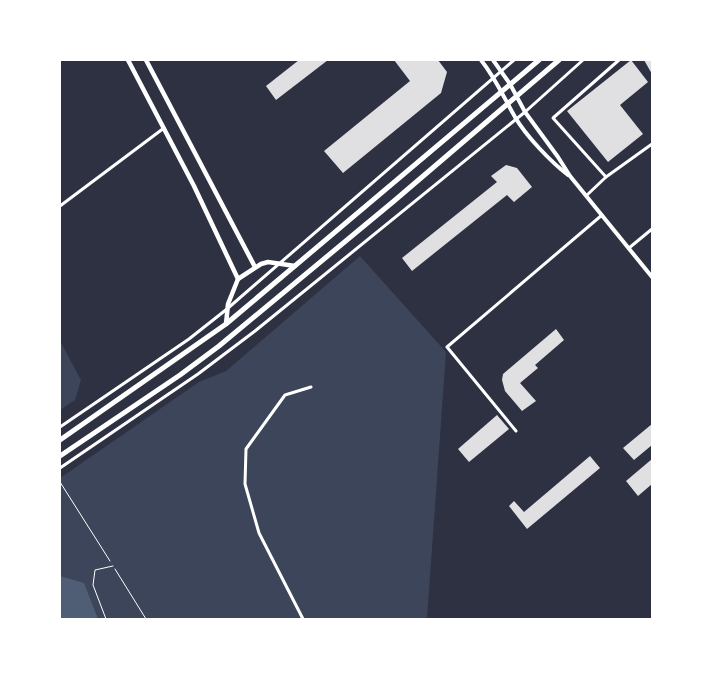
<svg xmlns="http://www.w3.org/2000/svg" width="712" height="679" viewBox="0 0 712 679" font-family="'Nunito Sans',sans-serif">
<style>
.green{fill:#3c4559}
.water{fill:#4f5d75}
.building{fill:#e0e0e3}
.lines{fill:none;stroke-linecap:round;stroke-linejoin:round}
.path{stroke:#fff;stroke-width:1}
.service{stroke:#fff;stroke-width:1}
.minor{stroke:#fff;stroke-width:3}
.tertiary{stroke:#fff;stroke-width:4}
.secondary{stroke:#fff;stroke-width:4.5}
.primary{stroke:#fff;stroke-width:5}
</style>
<rect width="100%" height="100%" fill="#2d3142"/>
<!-- green -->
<g class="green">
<path d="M 360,256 L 446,352 L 427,619 L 60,619 L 60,478 L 199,382 L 226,371 Z"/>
<path d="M 60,341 L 81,380 L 75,400 L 60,410 Z"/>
</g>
<!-- water -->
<path class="water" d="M 60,576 L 84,583 L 98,619 L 60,619 Z"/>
<!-- building -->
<g class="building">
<path d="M 299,60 L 328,60 L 276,100 L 266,86 Z"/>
<path d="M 394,60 L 438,60 L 447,72 L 441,93 L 343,173 L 324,151 L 410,81 Z"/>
<path d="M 631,60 L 648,82 L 620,105 L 643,134 L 608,162 L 567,111 Z"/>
<path d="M 644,60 L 652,60 L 652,74 Z"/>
<path d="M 506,165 L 517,168 L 532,187 L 514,202 L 507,195 L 412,271 L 402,258 L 497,182 L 491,176 Z"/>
<path d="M 556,329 L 564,340 L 535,365 L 538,368 L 520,383 L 536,401 L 522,411 L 505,391 L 502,380 L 503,374 Z"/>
<path d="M 497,415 L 509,429 L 469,462 L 458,449 Z"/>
<path d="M 652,424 L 652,445 L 634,460 L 623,448 Z"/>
<path d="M 590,456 L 600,468 L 527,529 L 509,506 L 514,501 L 524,512 Z"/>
<path d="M 652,459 L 652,484 L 638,496 L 626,481 Z"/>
</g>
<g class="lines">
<!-- path -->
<g class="path">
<path d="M 60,482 L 110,561"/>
<path d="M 115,569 L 146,619"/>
</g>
<!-- service -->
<path class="service" d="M 106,619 L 93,585 L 95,570 L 113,566"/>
<!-- minor -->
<g class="minor">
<path d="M 606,177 L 553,118 L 619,60"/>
<path d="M 587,195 L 606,177 L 652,144"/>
<path d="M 60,206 L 164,128"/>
<path d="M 629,248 L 652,229"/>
<path d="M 60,427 L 189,339 L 227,309 L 514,60"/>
<path d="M 516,431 L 447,347 L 602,215"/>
<path d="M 60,468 L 198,374 L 255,331 L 525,112 L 583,60"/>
<path d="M 303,619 L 259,533 L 245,484 L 246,449 L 285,395 L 311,387"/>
</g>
<!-- tertiary -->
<g class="tertiary">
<path d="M 481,60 C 496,79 503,96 515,117 C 526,136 551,162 568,175"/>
<path d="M 493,60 L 510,84 L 525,112 L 558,157 L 570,176 L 652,277"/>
</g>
<!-- secondary -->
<g class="secondary">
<path d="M 128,60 L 194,186 L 238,279"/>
<path d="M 146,60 L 255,267"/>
<path d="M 226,324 L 228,304 L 238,279 L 261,264 L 268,262 L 295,266"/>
</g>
<!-- primary -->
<g class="primary">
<path d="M 60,440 L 226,324 L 539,60"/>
<path d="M 60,456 L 180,375 L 219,346 L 394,201 L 559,60"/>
</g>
</g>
<!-- border -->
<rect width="712" height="679" fill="none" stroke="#ffffff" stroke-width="122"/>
</svg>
